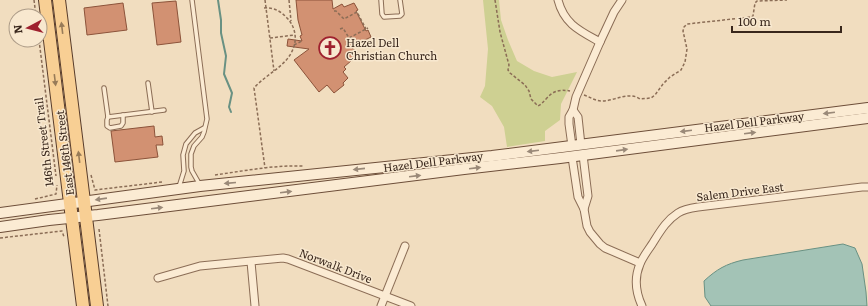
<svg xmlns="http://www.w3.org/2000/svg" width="868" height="306" viewBox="0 0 868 306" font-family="Literata,serif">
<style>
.green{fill:#ced092}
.water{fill:#a3c3b6;stroke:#699183}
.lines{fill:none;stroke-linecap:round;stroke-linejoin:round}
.stream{stroke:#699183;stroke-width:2}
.building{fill:#d29172;stroke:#8c533a}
.lane-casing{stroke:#8b6d56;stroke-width:5.5}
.street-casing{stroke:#8b6d56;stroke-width:9}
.secondary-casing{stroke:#6d4e39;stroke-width:12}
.primary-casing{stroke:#583c2b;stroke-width:14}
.path{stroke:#8b6d56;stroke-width:1.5;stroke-dasharray:3 2;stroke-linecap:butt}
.lane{stroke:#fbebd3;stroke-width:3.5}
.street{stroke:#fbebd3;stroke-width:7}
.secondary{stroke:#fbebd3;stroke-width:10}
.primary{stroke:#f8cf94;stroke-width:12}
.oneway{fill:#987b58}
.oneway2{fill:#9a8978}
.labels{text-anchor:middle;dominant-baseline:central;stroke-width:3;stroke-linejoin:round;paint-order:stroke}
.poi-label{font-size:11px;fill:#39271c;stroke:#f8e8cf;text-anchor:start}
.street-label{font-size:11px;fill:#39271c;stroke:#f8e8cf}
</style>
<rect width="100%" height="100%" fill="#f1ddbf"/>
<!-- green -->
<path class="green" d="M 483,0 L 499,0 L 501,20 L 508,40 L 517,61 L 534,71 L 552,77 L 577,72 L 561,104 L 560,120 L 545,131 L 545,141 L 507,147 L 504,127 L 492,106 L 480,97 L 485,86 L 488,49 Z"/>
<!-- water -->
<path class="water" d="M 843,244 L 855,248 L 862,264 L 866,292 L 867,306 L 711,306 L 705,297 L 704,281 C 717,269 726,264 743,260 Z"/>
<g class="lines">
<!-- stream -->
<path class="stream" d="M 218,0 L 221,20 L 221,33 L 226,56 L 224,74 L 232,93 L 229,107 L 231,112"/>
</g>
<!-- building -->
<g class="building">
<path d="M 296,0 L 332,0 L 333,9 L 342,4 L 344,7 L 354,3 L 358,10 L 356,11 L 366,31 L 368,30 L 371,37 L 351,47 L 359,54 L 344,67 L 346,69 L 343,72 L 348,78 L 343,83 L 344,85 L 334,93 L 327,85 L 319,92 L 294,60 L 309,49 L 287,46 L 288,39 L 302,41 L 300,36 L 302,35 L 298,20 Z"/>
<path d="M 176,1 L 181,42 L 157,45 L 152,3 Z"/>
<path d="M 123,3 L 127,30 L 87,35 L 84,8 Z"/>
<path d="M 154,126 L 155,137 L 162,136 L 163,145 L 156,145 L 158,157 L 115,162 L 111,131 Z"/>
</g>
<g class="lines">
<!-- lane casing -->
<g class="lane-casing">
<g id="lane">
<path d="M 192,0 L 207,119 L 204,132 L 202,137 L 194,146 L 191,154 L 191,167 L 192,171 L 200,185"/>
<path d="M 381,0 L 382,14 L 384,17 L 400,16 L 402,14 L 400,0"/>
<path d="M 148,83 L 152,112"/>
<path d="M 104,88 L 108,117 L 164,110"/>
<path d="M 108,117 L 107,120 L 107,126 L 110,128 L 121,126 L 123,123 L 123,115"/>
<path d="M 179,187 L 184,171 L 183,155 L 186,144 L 195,133 L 204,128"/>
</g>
</g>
<!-- street casing -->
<g class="street-casing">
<g id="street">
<path d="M 558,0 C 564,24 580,31 600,42"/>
<path d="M 573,110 L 578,117 L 581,145"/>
<path d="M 572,146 L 569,124 L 569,117 L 573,110 L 576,97 L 600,42 L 614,12 L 622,0"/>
<path d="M 583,155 L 588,196 L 584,209"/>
<path d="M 572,157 L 578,197 L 584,209 L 587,226 L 590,232 L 600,244 L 605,248 L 640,263"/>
<path d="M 251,262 L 255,306"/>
<path d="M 158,278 L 200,266 L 283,258 L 288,259 L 411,306"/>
<path d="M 381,306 L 405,246"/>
<path d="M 642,306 C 636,293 634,278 640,264 C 643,256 650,248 654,241 C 661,230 667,220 678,213 C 684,209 691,208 698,207 L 862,187 L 868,187"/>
</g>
</g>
<!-- secondary casing -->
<g class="secondary-casing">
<g id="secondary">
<path d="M 0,213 L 200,186 L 492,156 L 868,108"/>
<path d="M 0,227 L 49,220 L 98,215 L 464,169 L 560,158 L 868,118"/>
</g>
</g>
<!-- primary casing -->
<g class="primary-casing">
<g id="primary">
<path d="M 45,0 L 70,203 L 83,306"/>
<path d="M 59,0 L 97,306"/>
</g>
</g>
<!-- path -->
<g class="path">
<path d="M 34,0 L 36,16"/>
<path d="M 265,0 L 274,71"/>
<path d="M 289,0 L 291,21"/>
<path d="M 495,0 L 500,32 L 509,65 L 508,70 L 510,73 L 525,85 L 529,91 L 531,99 L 538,106 C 542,104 543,102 546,99 C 553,91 559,89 570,91"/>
<path d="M 264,8 C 274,7 282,12 288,19 C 294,26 296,34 295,42 C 291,65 268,72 254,88 L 265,168"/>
<path d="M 334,11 L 336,11 L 344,19 L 357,12 L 366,29"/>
<path d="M 340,29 L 343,28 L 349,38 L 368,28"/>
<path d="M 270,38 L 295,35"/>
<path d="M 39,40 L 56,176"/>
<path d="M 294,45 L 302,41"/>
<path d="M 584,95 C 590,97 595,101 602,101 C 615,101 629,91 640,99 L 651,98 L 655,95 L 663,84 L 670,77 L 681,70 L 685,62 L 687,49 L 683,31 L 684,27 L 687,24 L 751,17 L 753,16 L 755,3 L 757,1 L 787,0"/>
<path d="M 91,175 L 95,190 L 162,182"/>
<path d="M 215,175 C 244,171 273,165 303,166"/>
<path d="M 35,199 L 48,196 L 56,194 L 57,185"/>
<path d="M 99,229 L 108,306"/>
<path d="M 0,238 L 62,231 L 64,237"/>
</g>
<!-- lane -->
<use href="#lane" class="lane"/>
<!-- street -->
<use href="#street" class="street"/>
<!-- secondary -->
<use href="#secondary" class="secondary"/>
<!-- primary -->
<use href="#primary" class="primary"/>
</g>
<!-- one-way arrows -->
<defs><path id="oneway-solid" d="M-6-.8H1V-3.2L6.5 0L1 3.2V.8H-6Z"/></defs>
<g class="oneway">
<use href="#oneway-solid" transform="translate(62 28) rotate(-97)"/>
<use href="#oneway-solid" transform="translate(55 80) rotate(83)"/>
<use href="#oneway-solid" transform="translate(79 157) rotate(-97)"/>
</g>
<g class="oneway2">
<use href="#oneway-solid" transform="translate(829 113) rotate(173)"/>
<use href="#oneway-solid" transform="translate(686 131) rotate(173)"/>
<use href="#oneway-solid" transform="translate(750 133) rotate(-7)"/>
<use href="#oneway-solid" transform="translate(622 150) rotate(-8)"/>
<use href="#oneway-solid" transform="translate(533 151) rotate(173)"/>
<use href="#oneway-solid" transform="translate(475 168) rotate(-7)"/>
<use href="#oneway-solid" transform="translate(359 169) rotate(174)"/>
<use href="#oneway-solid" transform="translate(415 176) rotate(-7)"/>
<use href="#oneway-solid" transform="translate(230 183) rotate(175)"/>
<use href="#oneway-solid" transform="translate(286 192) rotate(-7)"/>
<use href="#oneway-solid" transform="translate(101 199) rotate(172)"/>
<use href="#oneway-solid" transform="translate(157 208) rotate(-7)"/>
</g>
<!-- icons -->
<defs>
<g id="church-ring" transform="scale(1.15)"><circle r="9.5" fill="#f8e8cf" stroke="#9f212e" stroke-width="1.5"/><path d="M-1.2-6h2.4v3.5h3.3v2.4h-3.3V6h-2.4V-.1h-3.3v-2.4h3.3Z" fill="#9f212e"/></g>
</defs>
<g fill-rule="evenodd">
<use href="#church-ring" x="330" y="48"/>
</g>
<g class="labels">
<!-- poi labels -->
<g class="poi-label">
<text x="346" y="42">Hazel Dell<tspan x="346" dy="13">Christian Church</tspan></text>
</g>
<!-- street labels -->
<g class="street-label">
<text transform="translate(754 121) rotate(-7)">Hazel Dell Parkway</text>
<text transform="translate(43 142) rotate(-97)">146th Street Trail</text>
<text transform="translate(64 153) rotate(-97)">East 146th Street</text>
<text transform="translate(433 161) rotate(-7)">Hazel Dell Parkway</text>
<text transform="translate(740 191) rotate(-7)">Salem Drive East</text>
<text transform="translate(336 265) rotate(21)">Norwalk Drive</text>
</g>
</g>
<!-- north arrow -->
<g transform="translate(28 28) rotate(263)"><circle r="19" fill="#f8e8cf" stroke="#ac9b87"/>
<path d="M0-3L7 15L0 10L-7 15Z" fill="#9f212e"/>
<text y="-6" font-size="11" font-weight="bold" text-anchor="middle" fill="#39271c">N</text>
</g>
<!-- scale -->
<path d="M732 26v6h109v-6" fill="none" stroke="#39271c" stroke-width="2"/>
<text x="738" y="26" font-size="12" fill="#39271c" stroke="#f8e8cf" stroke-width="3" paint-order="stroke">100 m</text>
</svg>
